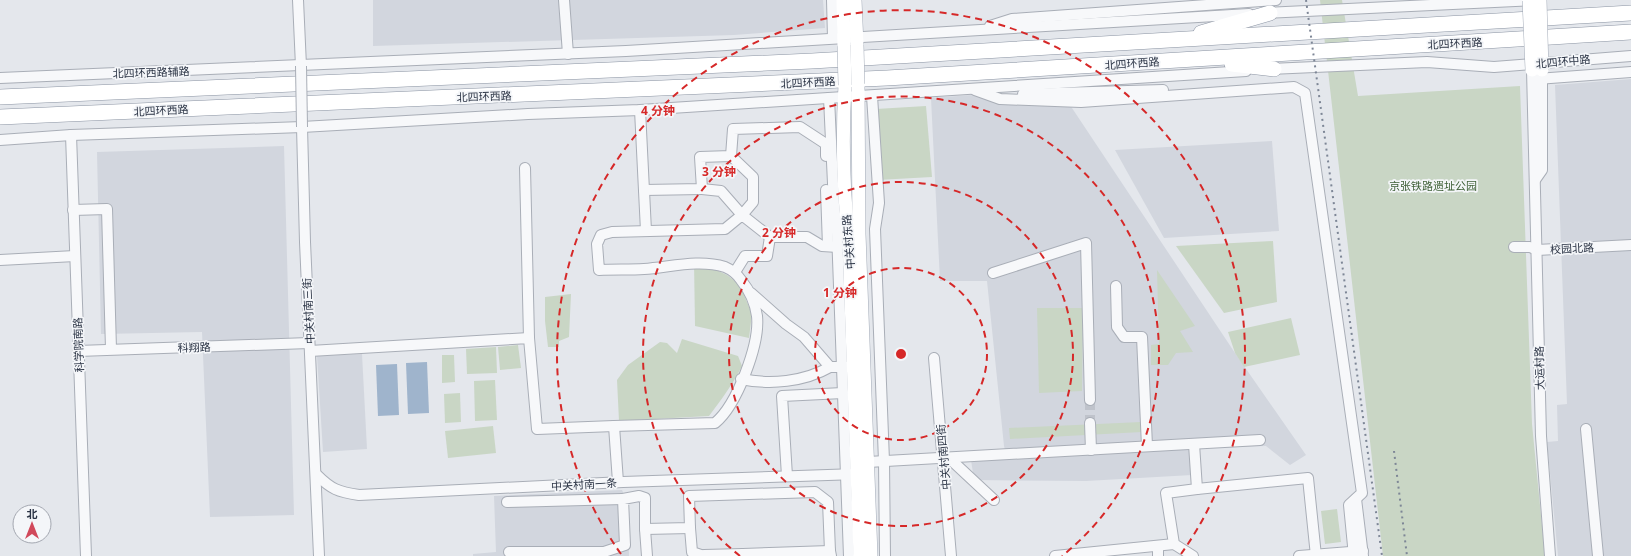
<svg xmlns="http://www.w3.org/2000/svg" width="1631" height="556" viewBox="0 0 1631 556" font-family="'Open Sans','Noto Sans SC',sans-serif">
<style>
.built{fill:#d2d6de}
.green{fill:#c9d6c5}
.water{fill:#9fb4cc}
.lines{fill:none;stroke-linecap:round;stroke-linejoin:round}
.minor-tunnel{stroke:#bfc3cb;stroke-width:10;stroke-dasharray:10 5;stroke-linecap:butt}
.minor-casing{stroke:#a9aeb7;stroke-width:12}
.major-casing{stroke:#a3abb8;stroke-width:14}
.highway-casing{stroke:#8b94a3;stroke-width:16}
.minor{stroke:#f7f8fa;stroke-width:10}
.major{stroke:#fff;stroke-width:13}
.highway{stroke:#fff;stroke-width:15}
.rail{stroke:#7d8696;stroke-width:2;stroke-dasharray:2 4;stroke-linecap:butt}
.minor-bridge-casing{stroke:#a9aeb7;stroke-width:12;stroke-linecap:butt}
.major-bridge-casing{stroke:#a3abb8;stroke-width:14;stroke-linecap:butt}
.minor-bridge{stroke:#f7f8fa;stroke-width:10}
.major-bridge{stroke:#fff;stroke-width:13}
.ring{fill:none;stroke:#d62828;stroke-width:2;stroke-dasharray:7 5}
.labels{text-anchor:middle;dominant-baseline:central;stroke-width:3.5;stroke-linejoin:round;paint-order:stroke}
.street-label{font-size:11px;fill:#2b3445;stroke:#f4f6f9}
.park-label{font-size:11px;fill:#3f6138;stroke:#f4f6f9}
.centre{fill:#d62828;stroke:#f4f6f9;stroke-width:2}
.ring-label{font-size:12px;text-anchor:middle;font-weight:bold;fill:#d62828;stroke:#f4f6f9;stroke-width:3.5;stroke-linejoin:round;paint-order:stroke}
</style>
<rect width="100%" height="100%" fill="#e4e7ec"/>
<!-- built -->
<g class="built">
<path d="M 373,0 L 823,0 L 825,28 L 734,35 L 373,46 Z"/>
<path d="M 1631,79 L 1631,556 L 1558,556 L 1547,442 L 1558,441 L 1557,405 L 1567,404 L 1555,85 Z"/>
<path d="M 972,95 L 1001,103 L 1070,105 L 1235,353 L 1306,455 L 1290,465 L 1266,446 L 1195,448 L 1192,475 L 1086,481 L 974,480 L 971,460 L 1007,458 L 1004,446 L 987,281 L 940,281 L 931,98 Z"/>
<path d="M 1272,141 L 1279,231 L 1164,238 L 1115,150 Z"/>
<path d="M 284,146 L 294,515 L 210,517 L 202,332 L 101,334 L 97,152 Z"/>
<path d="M 362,354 L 367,449 L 323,452 L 317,356 Z"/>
<path d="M 622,490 L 628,504 L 629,556 L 473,556 L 473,554 L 496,552 L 494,496 Z"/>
</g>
<!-- green -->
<g class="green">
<path d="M 1320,0 L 1342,0 L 1358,96 L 1520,86 L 1532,424 L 1545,556 L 1383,556 Z"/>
<path d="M 926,106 L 932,177 L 878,180 L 876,109 Z"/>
<path d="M 1273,241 L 1277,302 L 1224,313 L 1176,246 Z"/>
<path d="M 697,261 L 727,275 L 740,285 L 752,314 L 749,338 L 695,326 L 694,262 Z"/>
<path d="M 1157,270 L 1195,326 L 1180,331 L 1193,352 L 1176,353 L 1168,365 L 1151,365 L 1151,345 L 1159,344 Z"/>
<path d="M 571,294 L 569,337 L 559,341 L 559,347 L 548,347 L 545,321 L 545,297 Z"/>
<path d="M 1037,308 L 1083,308 L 1082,391 L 1039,393 Z"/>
<path d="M 1291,318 L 1300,355 L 1244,367 L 1235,353 L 1228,332 Z"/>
<path d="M 682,339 L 738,356 L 742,366 C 733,384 721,400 709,416 L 619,421 L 617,380 L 628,365 L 660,342 L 667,343 L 677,353 Z"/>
<path d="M 518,345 L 521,368 L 500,370 L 498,347 Z"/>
<path d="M 496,347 L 497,373 L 467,374 L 466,349 Z"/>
<path d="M 442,355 L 454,355 L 455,382 L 442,383 Z"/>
<path d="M 495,380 L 497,420 L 475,421 L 474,381 Z"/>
<path d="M 460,393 L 461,422 L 445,423 L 444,394 Z"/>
<path d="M 1141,422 L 1142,432 L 1010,439 L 1009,428 Z"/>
<path d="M 493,426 L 496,453 L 448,458 L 445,431 Z"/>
<path d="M 1337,509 L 1341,542 L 1325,544 L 1321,511 Z"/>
</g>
<!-- water -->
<g class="water">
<path d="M 427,362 L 429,413 L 408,414 L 406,363 Z"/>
<path d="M 397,364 L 399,415 L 378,416 L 376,365 Z"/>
</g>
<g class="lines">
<!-- minor-tunnel -->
<path class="minor-tunnel" d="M 1090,400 L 1090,423"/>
<!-- minor casing -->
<g class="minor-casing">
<g id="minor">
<path d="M 298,0 L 301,66"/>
<path d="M 564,0 L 568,54"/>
<path d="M 832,0 L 833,38"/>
<path d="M 1265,13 L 1534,0"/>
<path d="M 990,26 L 1012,19 L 1276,0"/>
<path d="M 1268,69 L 1427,62 L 1494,67 L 1631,56"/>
<path d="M 1532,70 L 1541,436 L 1550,556"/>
<path d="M 0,78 L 626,51 L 1249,14"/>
<path d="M 1537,79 L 1631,72"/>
<path d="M 975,90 L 1000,99 L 1081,102 L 1294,87 L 1305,93 L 1362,493 L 1349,505 L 1354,556"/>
<path d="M 1023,94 L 1163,90"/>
<path d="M 872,96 L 879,203 L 875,229 L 884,461 L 885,556"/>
<path d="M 829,98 L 834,205 L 837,232 L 849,556"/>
<path d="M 640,110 L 646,231"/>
<path d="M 302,127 L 305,242 L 319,556"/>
<path d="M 71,135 L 86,556"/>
<path d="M 0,140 L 71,135 L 302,127 L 528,114 L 640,110 L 1246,71"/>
<path d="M 525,168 L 529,338"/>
<path d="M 1535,180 L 1542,170 L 1542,70"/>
<path d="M 702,189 L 721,191 L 742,215 L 753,202 L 753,177 L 731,156"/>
<path d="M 644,190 L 702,189 L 700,157 L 731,156 L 733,129 L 800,127 L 826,144 L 826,156"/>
<path d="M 826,190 L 828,246"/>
<path d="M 73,210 L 107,209 L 111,349"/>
<path d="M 1514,247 L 1530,247 L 1537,250 L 1631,245"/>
<path d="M 0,260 L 75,256"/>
<path d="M 735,272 L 745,256 L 767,256 L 770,237"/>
<path d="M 993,273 L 1086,243 L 1090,400"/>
<path d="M 1116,286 L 1117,327 L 1124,337 L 1142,337 L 1147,446"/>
<path d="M 751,293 L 786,324 L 804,337 L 830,367 L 849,367"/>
<path d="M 78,351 L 309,343"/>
<path d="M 310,351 L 529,338 L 537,429 L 614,426 L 618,482"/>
<path d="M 934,358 L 951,556"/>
<path d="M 741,379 C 770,385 804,382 830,367"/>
<path d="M 1090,423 L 1091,450"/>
<path d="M 614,426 L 715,423 C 737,405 760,344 757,316 C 755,301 750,291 741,280 C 737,274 732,270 725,267 C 699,259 671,267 644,269 C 629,270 614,269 599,270 L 597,244 L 601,235 L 612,232 L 725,229 L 742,215 L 770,237 L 807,237 L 822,246 L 838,247"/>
<path d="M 1586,429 L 1598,556"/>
<path d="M 949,458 L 994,500"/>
<path d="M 868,462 L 1260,440"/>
<path d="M 317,475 C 331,489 338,492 359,495 L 623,482 L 857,474"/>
<path d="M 787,476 L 782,396 L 843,393"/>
<path d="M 1197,489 L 1308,478 L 1316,556"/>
<path d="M 1356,499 L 1363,556"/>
<path d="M 507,502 L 623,499"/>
<path d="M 690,528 L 692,552 L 704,556"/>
<path d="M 645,529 L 647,556"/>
<path d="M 1158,546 L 1158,556"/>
<path d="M 509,552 L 604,552 L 625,545 L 623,499 L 639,496 L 645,498 L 645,529 L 690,528 L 689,496 L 815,492 L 828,502 L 830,551"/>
<path d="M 704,555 L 743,554"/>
<path d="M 744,556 L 743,554 L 830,551 L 831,556"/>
<path d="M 1055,556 L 1174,544"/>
<path d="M 1193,556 L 1174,544 L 1166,493 L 1197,489 L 1194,444"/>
<path d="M 1299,556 L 1363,551"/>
</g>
</g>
<!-- major casing -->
<g class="major-casing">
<g id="major">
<path d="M 843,0 L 844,46"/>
<path d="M 855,0 L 857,45"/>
<path d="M 858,84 L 859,234 L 871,556"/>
<path d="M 845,85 C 842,137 843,190 849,242 L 860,556"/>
</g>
</g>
<!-- highway casing -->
<g class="highway-casing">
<g id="highway">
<path d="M 1201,33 L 1270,13"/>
<path d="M 1232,64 L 1274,69"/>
<path d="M 0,97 L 812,61 L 1631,13"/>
<path d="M 0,117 L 887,78 L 1631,32"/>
</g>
</g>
<!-- minor -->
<use href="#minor" class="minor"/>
<!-- major -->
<use href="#major" class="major"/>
<!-- highway -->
<use href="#highway" class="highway"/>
<!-- rail -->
<g class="rail">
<path d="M 1306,0 L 1382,556"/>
<path d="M 1394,451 L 1407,556"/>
</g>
<!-- minor-bridge casing -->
<g class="minor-bridge-casing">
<path id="minor-bridge" d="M 301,66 L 302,127"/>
</g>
<!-- major-bridge casing -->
<g class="major-bridge-casing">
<g id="major-bridge">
<path d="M 1529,0 L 1532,70"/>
<path d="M 1540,0 L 1542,70"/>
<path d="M 857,45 L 858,84"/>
<path d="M 844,46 L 845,85"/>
</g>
</g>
<!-- minor-bridge -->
<use href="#minor-bridge" class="minor-bridge"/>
<!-- major-bridge -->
<use href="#major-bridge" class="major-bridge"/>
</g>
<!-- distance rings -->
<g class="ring">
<circle cx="901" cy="354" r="86"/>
<circle cx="901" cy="354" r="172"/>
<path d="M740 556A258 258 0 1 1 1062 556"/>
<path d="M621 554A344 344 0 1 1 1181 554"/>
</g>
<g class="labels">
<!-- street labels -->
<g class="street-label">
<text transform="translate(1455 43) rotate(-3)">北四环西路</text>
<text transform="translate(1563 61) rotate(-5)">北四环中路</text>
<text transform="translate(1132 63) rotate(-4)">北四环西路</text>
<text transform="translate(151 72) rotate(-2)">北四环西路辅路</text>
<text transform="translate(808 82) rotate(-3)">北四环西路</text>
<text transform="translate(484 96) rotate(-2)">北四环西路</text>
<text transform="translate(161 110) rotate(-3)">北四环西路</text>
<text transform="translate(848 242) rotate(-94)">中关村东路</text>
<text transform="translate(1572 248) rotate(-3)">校园北路</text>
<text transform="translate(308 311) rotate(-93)">中关村南三街</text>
<text transform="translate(78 345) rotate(-92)">科学院南路</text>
<text transform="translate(194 347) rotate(-2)">科翔路</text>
<text transform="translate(1539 368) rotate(-91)">大运村路</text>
<text transform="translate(943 457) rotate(-95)">中关村南四街</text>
<text transform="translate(584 484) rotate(-3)">中关村南一条</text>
</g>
<!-- park labels -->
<g class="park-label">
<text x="1433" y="185">京张铁路遗址公园</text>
</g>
</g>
<circle cx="901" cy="354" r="6" class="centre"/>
<g class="ring-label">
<text x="658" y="115">4 分钟</text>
<text x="719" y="176">3 分钟</text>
<text x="779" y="237">2 分钟</text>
<text x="840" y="297">1 分钟</text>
</g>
<!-- north arrow -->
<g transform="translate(32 524)"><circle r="19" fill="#f4f6f9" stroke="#a4a8b1"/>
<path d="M0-3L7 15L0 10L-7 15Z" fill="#d1495b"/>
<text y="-6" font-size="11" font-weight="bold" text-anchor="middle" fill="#2b3445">北</text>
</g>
</svg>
